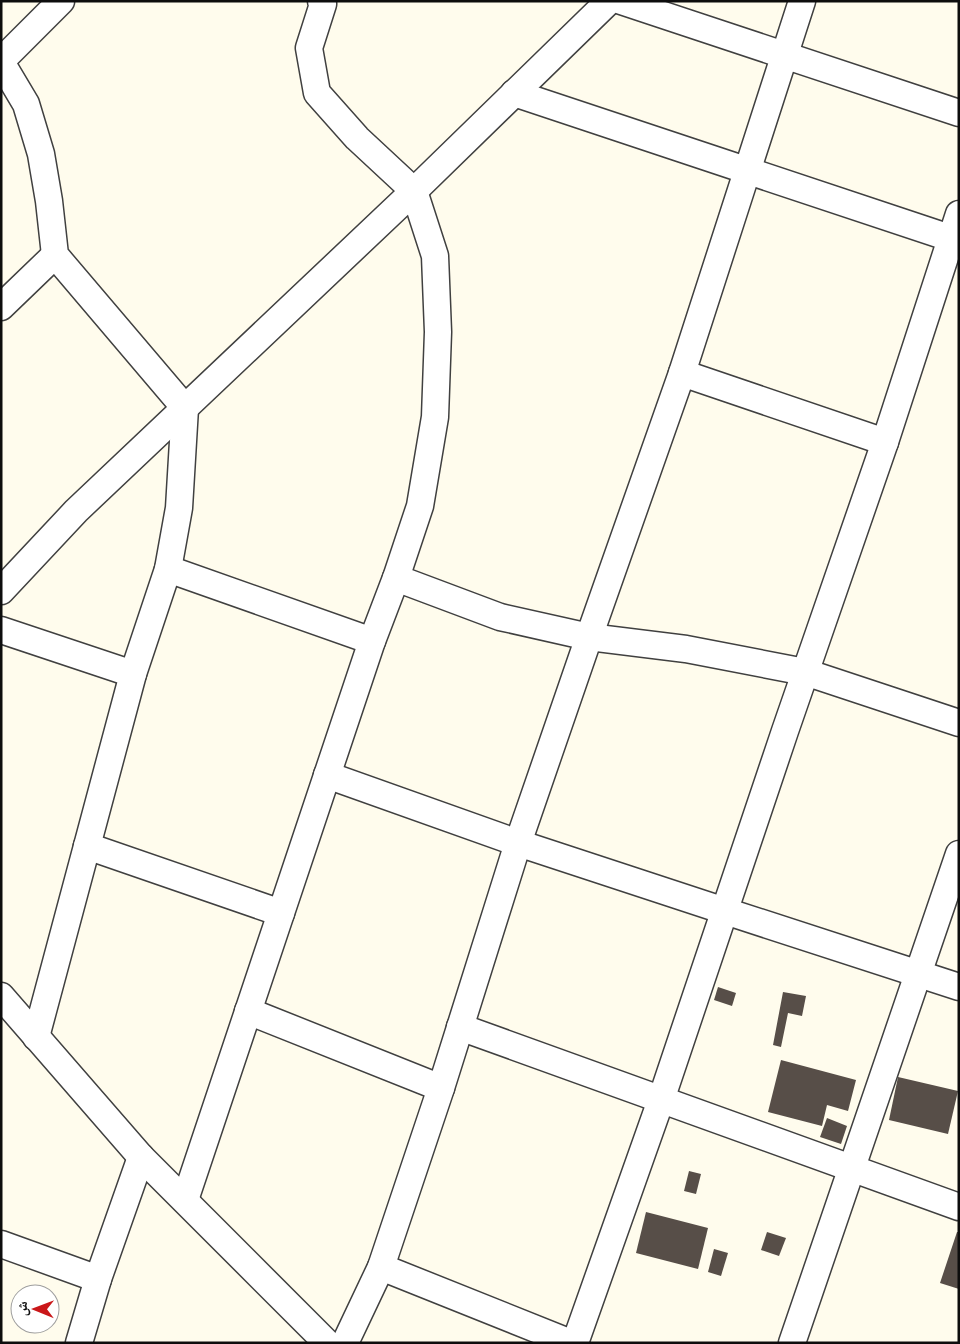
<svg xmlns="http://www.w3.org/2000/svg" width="960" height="1344" viewBox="0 0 960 1344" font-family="'Libre Baskerville','Noto Naskh Arabic',serif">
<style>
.building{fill:#574e48}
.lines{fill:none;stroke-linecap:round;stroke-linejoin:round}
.street-casing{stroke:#404040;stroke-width:29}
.street{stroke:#fff;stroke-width:26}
</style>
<rect width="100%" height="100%" fill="#fffced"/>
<!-- building -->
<g class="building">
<path d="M 718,987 L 736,993 L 732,1006 L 714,1000 Z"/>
<path d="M 783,992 L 806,996 L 802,1016 L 788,1013 L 781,1047 L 773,1045 Z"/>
<path d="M 781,1060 L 856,1080 L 848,1111 L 827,1105 L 822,1126 L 768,1112 Z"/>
<path d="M 898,1077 L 958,1091 L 948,1134 L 889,1120 Z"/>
<path d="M 827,1118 L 847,1126 L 841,1144 L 820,1137 Z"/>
<path d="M 689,1171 L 701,1174 L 696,1194 L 684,1191 Z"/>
<path d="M 646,1212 L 708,1228 L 698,1269 L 636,1253 Z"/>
<path d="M 767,1232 L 786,1238 L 779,1256 L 761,1250 Z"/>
<path d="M 957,1232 L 959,1232 L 959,1289 L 940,1283 Z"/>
<path d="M 714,1249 L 728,1253 L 721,1276 L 708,1272 Z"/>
</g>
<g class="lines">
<!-- street casing -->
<g class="street-casing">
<g id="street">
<path d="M 621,1 L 959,113"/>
<path d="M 1,61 L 61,1"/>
<path d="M 1,62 L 26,104 L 41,154 L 49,201 L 55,255 L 185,408 L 179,508 L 168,569 L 133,674 L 36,1037"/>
<path d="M 514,93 L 959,241"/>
<path d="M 1,307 L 55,255"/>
<path d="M 682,373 L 885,442"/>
<path d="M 168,569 L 372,641"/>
<path d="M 396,578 L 500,617 L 589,637 L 686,649 L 805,672 L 959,723"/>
<path d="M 1,591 L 76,511 L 414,191 L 609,1"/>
<path d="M 1,630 L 133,674"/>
<path d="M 327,775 L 518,843 L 725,911 L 959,987"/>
<path d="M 87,846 L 281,913"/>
<path d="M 1,996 L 141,1157 L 327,1343"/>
<path d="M 248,1011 L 441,1088"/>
<path d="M 460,1027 L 959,1207"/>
<path d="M 185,1200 L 372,641 L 396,578 L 420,506 L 435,417 L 438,332 L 435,256 L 414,191 L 357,138 L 317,93 L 309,48 L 323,4 L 321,1"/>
<path d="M 1,1244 L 98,1279"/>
<path d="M 381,1267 L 571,1343"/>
<path d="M 79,1343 L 98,1279 L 141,1157"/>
<path d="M 345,1343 L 381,1267 L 441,1088 L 518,843 L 589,637 L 682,373 L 802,1"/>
<path d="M 575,1343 L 661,1100 L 785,731 L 885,442 L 959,214"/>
<path d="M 792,1343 L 959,854"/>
</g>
</g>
<!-- street -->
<use href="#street" class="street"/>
</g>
<!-- border -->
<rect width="960" height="1344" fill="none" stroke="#0d0d0d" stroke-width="5"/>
<!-- north arrow -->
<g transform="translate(35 1309) rotate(271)"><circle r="24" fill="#ffffff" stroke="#9e9e9e"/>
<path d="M0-4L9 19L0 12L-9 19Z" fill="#ca1719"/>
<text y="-8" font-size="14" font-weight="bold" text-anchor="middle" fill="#0d0d0d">ش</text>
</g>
</svg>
